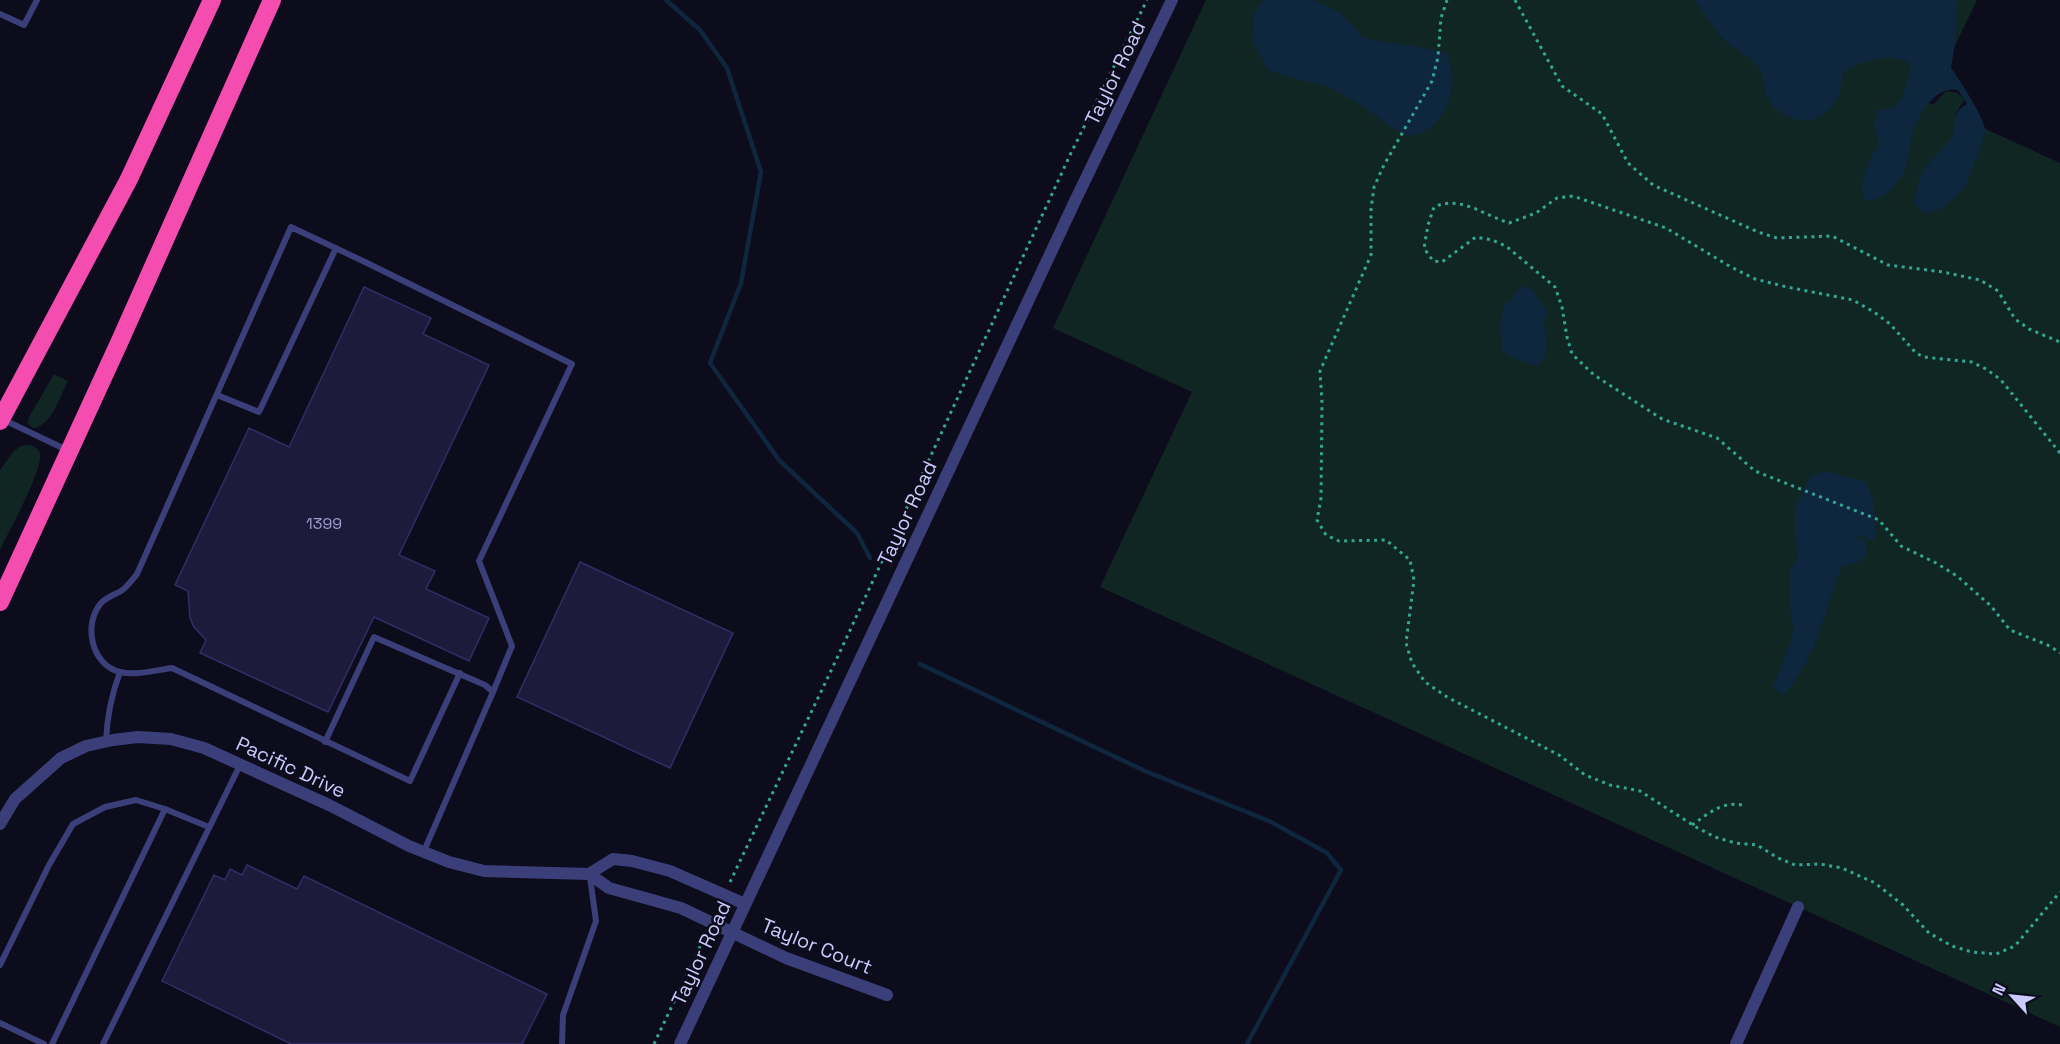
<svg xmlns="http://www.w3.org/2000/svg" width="2060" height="1044" viewBox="0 0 2060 1044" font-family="'Space Grotesk',sans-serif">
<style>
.green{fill:#102622}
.water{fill:#0e263e}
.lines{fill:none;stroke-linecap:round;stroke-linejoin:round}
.stream{stroke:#0e263e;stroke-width:4.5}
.building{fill:#1d1a3c;stroke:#322d67;stroke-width:1.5}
.path{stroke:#33a793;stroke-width:3;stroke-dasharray:3 4.5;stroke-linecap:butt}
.service{stroke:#3a3f79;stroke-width:6}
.minor{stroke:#3a3f79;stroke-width:12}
.tertiary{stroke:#3a3f79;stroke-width:12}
.motorway{stroke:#f54cb0;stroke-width:18}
.labels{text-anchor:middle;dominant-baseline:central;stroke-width:5;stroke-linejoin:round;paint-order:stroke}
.number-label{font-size:16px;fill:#9f9ecc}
.street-label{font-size:20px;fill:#cacafc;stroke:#0d0c1c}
</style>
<rect width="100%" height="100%" fill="#0d0c1c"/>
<!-- green -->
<g class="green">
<path d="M 1206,0 L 1977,0 L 1928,102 L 1933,105 L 1946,91 L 1957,93 L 1965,99 L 1955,115 L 2060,163 L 2060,1027 L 1100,587 L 1192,392 L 1053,328 Z"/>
<path d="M 54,374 L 68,381 C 60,396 51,427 33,428 L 28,424 L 28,419 Z"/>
<path d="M 31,445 C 35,447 39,449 40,454 C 43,471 8,532 0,550 L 0,470 L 14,451 L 21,446 Z"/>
</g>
<!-- water -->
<g class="water">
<path d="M 1264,0 L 1313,0 L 1339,12 L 1354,26 L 1361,36 L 1376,41 L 1421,47 L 1446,53 C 1459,78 1452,114 1427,130 C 1422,133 1415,134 1409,136 L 1392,128 L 1358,103 L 1325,85 L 1303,81 L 1268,70 L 1252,40 L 1254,13 Z"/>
<path d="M 1695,0 L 1957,0 L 1956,37 L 1951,68 C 1959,79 1984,117 1985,129 C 1986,137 1967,184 1962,191 C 1960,193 1944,207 1941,209 C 1937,211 1931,211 1927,213 L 1917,207 L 1914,202 L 1919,180 L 1924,169 L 1953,136 C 1957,122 1950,114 1967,104 L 1958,90 C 1935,85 1917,116 1912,135 C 1909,147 1910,160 1904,172 C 1897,185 1881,203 1865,200 C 1856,183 1871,158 1879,142 C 1874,130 1872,120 1879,109 L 1893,108 C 1909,91 1905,84 1911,65 C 1895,52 1872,58 1855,66 C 1851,68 1846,70 1843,74 C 1841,79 1842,86 1840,92 C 1828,123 1799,129 1775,108 C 1761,96 1766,76 1758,66 C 1749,55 1735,50 1725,41 C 1714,29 1704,14 1695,0 Z"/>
<path d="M 1522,286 L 1532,289 L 1547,311 L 1548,315 L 1543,321 C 1547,336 1551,359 1536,366 L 1510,357 L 1501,349 L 1503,341 L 1500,331 L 1501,318 L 1505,303 L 1509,302 Z"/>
<path d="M 1825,471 L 1866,482 L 1873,498 L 1876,538 L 1871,541 L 1865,537 L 1855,536 L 1865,541 L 1868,553 L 1859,562 L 1842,566 C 1839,575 1834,584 1832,593 C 1818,635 1813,660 1784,695 L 1773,687 L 1792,640 L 1793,628 L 1789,601 L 1790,571 L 1798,557 L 1795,537 L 1795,507 L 1810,477 Z"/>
</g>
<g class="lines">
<!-- stream -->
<g class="stream">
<path d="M 666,0 L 700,30 L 727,68 L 761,172 L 741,283 L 710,363 L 779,460 L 857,533 L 870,558"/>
<path d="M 920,664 L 1145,771 L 1269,821 L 1327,853 L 1341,870 L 1247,1044"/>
</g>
</g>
<!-- building -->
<g class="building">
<path d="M 364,287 L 431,318 L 423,334 L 489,365 L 399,555 L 435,571 L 426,589 L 489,618 L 469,661 L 374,617 L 328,712 L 200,653 L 206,640 L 194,627 L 190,618 L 188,591 L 175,585 L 249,428 L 289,447 Z"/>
<path d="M 580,562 L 733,633 L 670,768 L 517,697 Z"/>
<path d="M 247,865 L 297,889 L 304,876 L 547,994 L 522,1044 L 291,1044 L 162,981 L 214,875 L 225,880 L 230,869 L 242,875 Z"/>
</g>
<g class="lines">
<!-- path -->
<g class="path">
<path d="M 1447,0 L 1441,18 L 1438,57 L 1432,81 L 1384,165 L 1374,187 L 1371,209 L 1371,255 L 1320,371 L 1322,403 L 1321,498 L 1317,520 L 1326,535 L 1339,541 L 1386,540 L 1410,560 L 1414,580 L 1406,643 L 1412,663 L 1425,682 L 1447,697 L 1559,755 L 1585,775 L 1610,785 L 1640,791 L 1696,827 L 1715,837 L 1735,843 L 1757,845 L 1778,858 L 1795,865 L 1820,864 L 1842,868 L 1875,883 L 1903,905 L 1929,933 L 1952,946 L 1972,952 L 1996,954 L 2015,946 L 2060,892"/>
<path d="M 1515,0 L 1562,86 L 1602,114 L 1628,163 L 1653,185 L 1758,232 L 1777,238 L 1832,236 L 1888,265 L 1943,272 L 1980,280 L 1998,291 L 2015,319 L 2029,329 L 2060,342"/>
<path d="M 2060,453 L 2001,380 L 1986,369 L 1972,362 L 1924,357 L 1916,353 L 1890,324 L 1874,312 L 1853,300 L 1787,287 L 1755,279 L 1731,267 L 1666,228 L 1573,196 L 1557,198 L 1536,213 L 1509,223 C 1484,215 1460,195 1434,207 L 1428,225 L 1424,248 L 1433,261 L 1442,262 L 1476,237 L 1492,240 L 1506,246 L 1555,287 L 1562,307 L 1567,337 L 1572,354 L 1594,375 L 1662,419 L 1717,438 L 1755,471 L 1879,520 L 1901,546 L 1936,563 L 1957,576 L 1991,606 L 2010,630 L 2050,646 L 2060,653"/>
<path d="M 1692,825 C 1708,814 1722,801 1742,805"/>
<path d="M 730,882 L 839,654 L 1071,153 L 1147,0"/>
<path d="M 654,1044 L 706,934"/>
</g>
<!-- service -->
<g class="service">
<path d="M 0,14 L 24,25 L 37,0"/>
<path d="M 217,395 L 259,412 L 336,248"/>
<path d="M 2,419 L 69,451"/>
<path d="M 460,673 L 410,781 L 172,668 C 156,670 136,676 120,672 C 91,665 83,624 101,603 C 107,597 114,595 121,591 C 127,587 132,580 137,574 L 291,227 L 365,262 L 572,364 L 479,561 L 512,646 L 493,692"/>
<path d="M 106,741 C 107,716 111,696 120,672"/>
<path d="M 325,742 L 374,637 L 485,685 L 493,692 L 424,851"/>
<path d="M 0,965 L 49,865 L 73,824 L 105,807 L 136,800 L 165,809"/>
<path d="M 0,1023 L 44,1044"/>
<path d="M 52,1044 L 165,809 L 209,827"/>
<path d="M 103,1044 L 240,765"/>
<path d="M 562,1044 L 563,1015 L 596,921 L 590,877"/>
</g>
<!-- minor -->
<g class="minor">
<path d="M 0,824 L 15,799 L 61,758 L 86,746 L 113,740 L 138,737 L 171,739 L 204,748 L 329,805 L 409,846 L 449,862 L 484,871 L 589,874 L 609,888 L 681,908 L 786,958 L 887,995"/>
<path d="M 589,874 L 613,859 L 632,861 L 670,871 L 745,904"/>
<path d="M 1736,1044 L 1798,907"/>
</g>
<!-- tertiary -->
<path class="tertiary" d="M 680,1044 L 1075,201 L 1172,0"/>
<!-- motorway -->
<g class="motorway">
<path d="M 0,421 L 129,179 L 212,0"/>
<path d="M 0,602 L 119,343 L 272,0"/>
</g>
</g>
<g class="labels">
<!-- number labels -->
<g class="number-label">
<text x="324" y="523">1399</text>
</g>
<!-- street labels -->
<g class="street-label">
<text transform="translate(1115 73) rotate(-64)">Taylor Road</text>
<text transform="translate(907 513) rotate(-65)">Taylor Road</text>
<text transform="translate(291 767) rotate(25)">Pacific Drive</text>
<text transform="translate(817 946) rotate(22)">Taylor Court</text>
<text transform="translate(701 953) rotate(-65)">Taylor Road</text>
</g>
</g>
<!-- north arrow -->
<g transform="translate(2012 996) rotate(297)" stroke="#0d0c1c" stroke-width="4.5" paint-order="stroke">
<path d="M0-4.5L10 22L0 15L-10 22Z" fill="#cacafc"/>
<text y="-9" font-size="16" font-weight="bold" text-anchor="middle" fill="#cacafc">N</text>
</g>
</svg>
